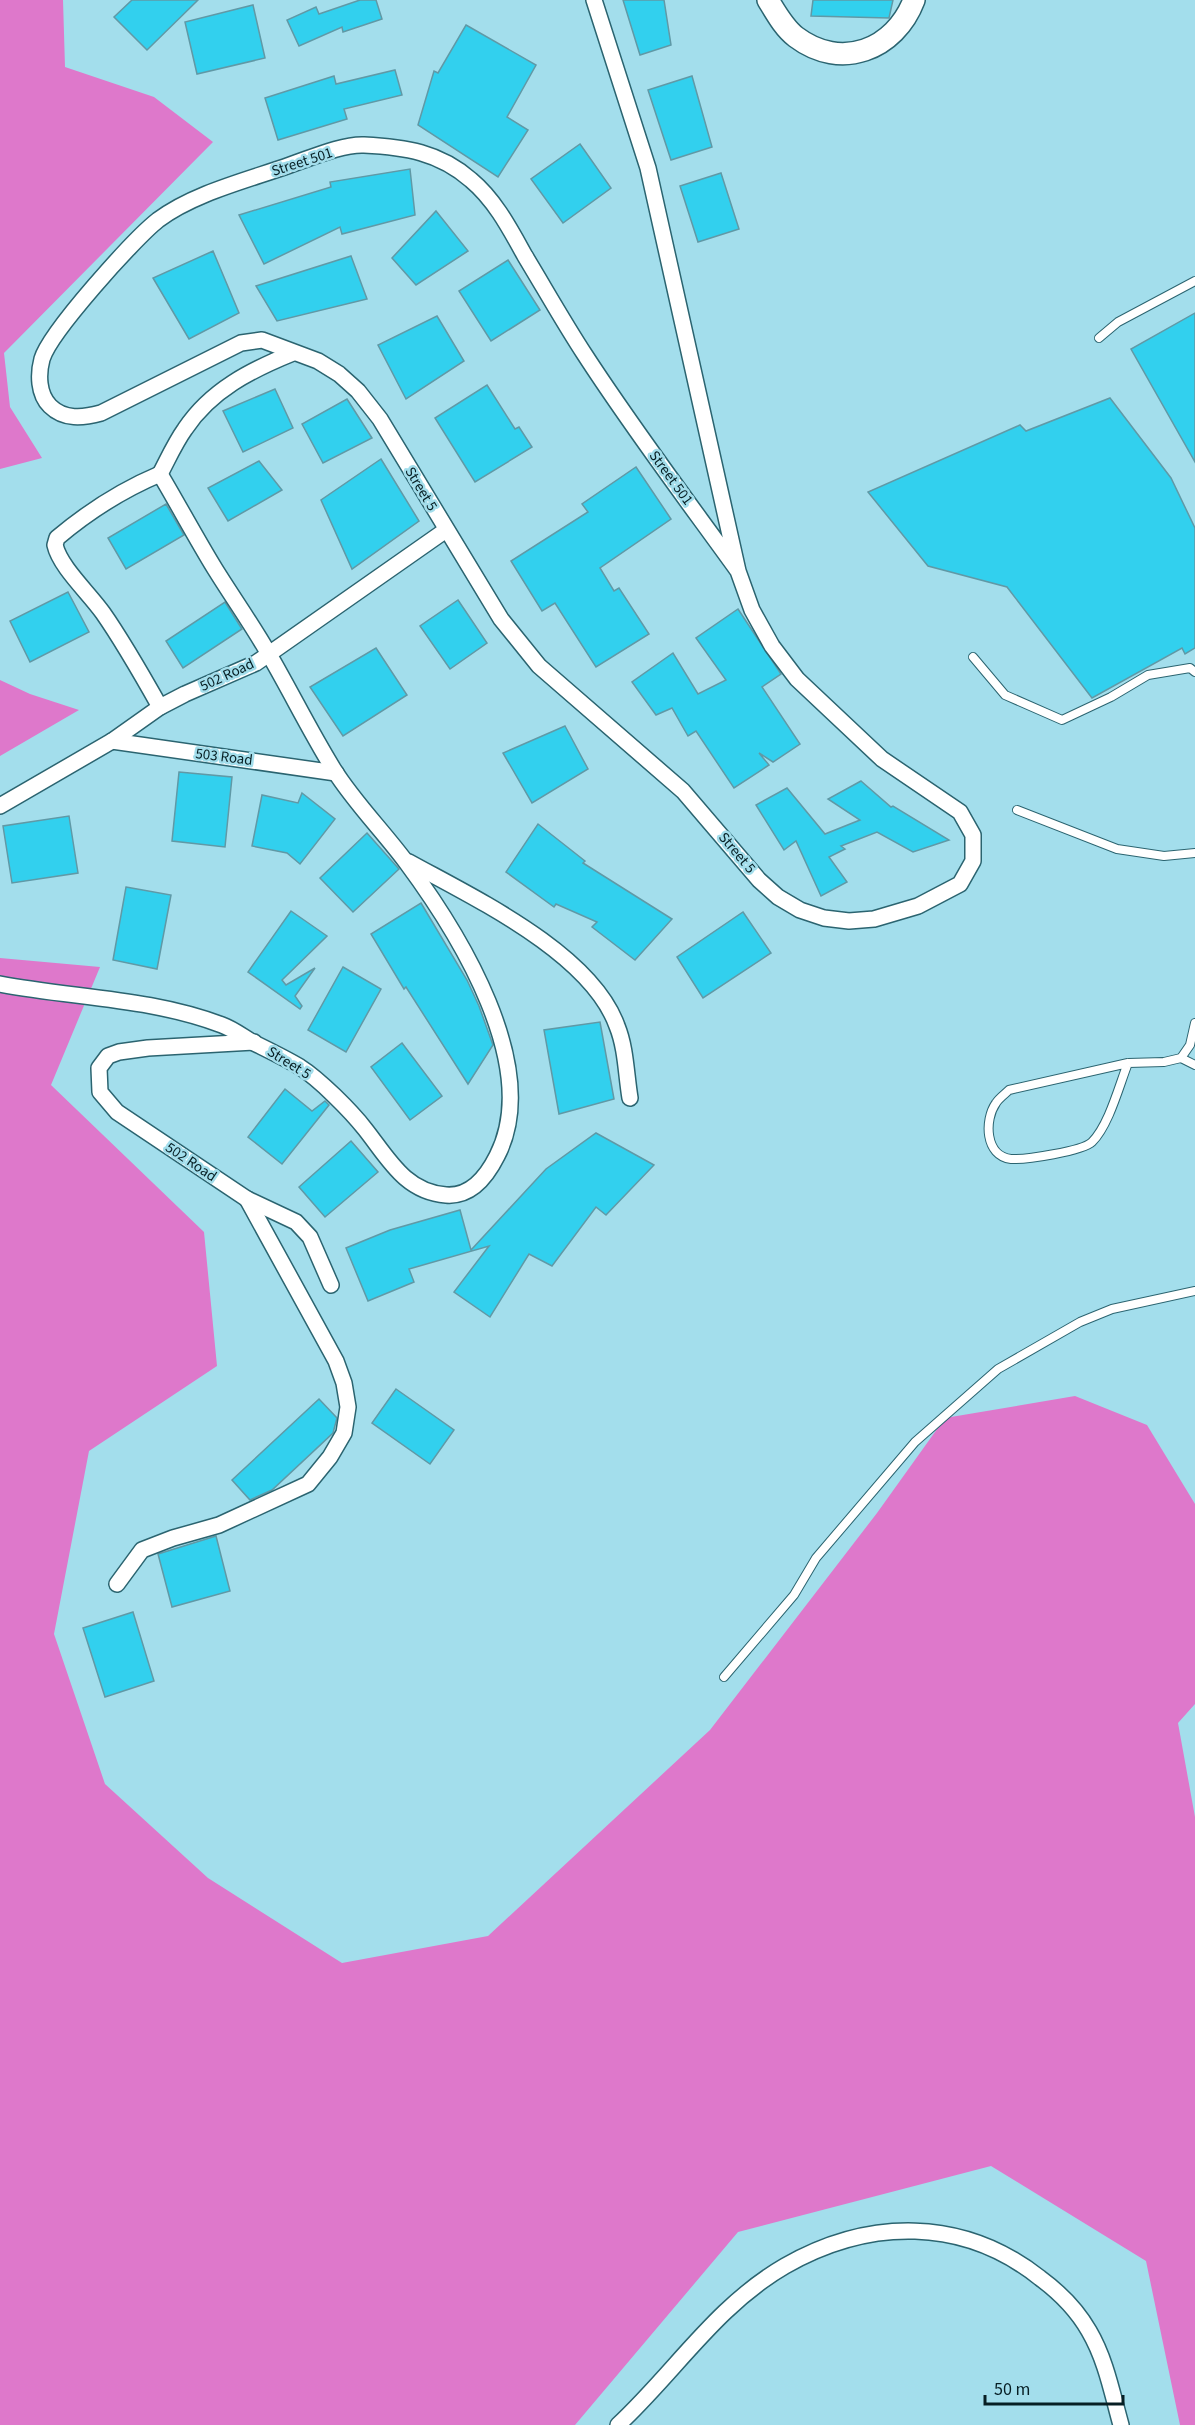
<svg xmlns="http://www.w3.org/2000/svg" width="1195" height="2425" viewBox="0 0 1195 2425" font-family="'Source Sans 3',sans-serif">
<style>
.forest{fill:#de78cb}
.building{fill:#32d0ee;stroke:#6099a6;stroke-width:1.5}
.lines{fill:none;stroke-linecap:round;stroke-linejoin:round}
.lane-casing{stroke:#2b6470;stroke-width:10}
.street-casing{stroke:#2b6470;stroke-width:18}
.secondary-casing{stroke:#2b6470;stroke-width:24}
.lane{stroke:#fff;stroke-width:8}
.street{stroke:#fff;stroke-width:15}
.secondary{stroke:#fff;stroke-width:21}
.labels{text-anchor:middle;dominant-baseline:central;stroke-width:5;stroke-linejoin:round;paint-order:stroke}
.street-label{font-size:15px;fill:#071f24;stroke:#a3deec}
</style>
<rect width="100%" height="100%" fill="#a3deec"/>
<!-- forest -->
<g class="forest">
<path d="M 0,0 L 63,0 L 65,67 L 154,97 L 213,142 L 4,353 L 10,407 L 42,458 L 0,469 Z"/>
<path d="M 0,680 L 30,694 L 79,710 L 0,756 Z"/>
<path d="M 0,958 L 100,967 L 51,1085 L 204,1232 L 217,1366 L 89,1451 L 54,1634 L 105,1784 L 208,1878 L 342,1963 L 488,1936 L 710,1730 L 877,1513 L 945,1418 L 1075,1396 L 1147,1425 L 1195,1504 L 1195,1704 L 1178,1723 L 1195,1817 L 1195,2425 L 1180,2425 L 1146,2261 L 991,2166 L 738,2232 L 575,2425 L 0,2425 Z"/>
</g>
<!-- building -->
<g class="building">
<path d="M 132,0 L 198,0 L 147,50 L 114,17 Z"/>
<path d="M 360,0 L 376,0 L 382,19 L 343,32 L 342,27 L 299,46 L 287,20 L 316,7 L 319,14 Z"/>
<path d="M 623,0 L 664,0 L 671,45 L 640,55 Z"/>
<path d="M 813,0 L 893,0 L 889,18 L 811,16 Z"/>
<path d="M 253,5 L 265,58 L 197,74 L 185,22 Z"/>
<path d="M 466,25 L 536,65 L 507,117 L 528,130 L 498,177 L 418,125 L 434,71 L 438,73 Z"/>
<path d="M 395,70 L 402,95 L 344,109 L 347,119 L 278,140 L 265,98 L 334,76 L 336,84 Z"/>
<path d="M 692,76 L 712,147 L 671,160 L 648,90 Z"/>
<path d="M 580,144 L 611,188 L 563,223 L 531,179 Z"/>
<path d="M 410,169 L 415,215 L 342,234 L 340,227 L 264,264 L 239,215 L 331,187 L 330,182 Z"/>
<path d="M 721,173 L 739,229 L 698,242 L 680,186 Z"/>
<path d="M 436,211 L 468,251 L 416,285 L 392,258 Z"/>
<path d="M 213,251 L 239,313 L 189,339 L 153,278 Z"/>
<path d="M 351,256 L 367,299 L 277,321 L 256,286 Z"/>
<path d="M 508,260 L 540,310 L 491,341 L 459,291 Z"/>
<path d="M 1195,313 L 1195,462 L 1131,349 Z"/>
<path d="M 437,316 L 464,361 L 406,399 L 378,345 Z"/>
<path d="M 487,385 L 515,429 L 519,427 L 532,447 L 475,482 L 435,418 Z"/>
<path d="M 275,389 L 293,428 L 243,452 L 223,411 Z"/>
<path d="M 1110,398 L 1171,478 L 1195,528 L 1195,648 L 1185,654 L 1182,648 L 1092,698 L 1007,587 L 928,566 L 868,492 L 1020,425 L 1026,431 Z"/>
<path d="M 347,399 L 372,438 L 323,463 L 302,424 Z"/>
<path d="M 381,459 L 419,521 L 352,569 L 321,500 Z"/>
<path d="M 259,461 L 282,490 L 228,521 L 208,488 Z"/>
<path d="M 636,467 L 671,519 L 600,568 L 614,591 L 619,588 L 649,634 L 596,667 L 555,603 L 542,611 L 511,561 L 588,512 L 582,504 Z"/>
<path d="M 166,504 L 184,535 L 126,569 L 108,538 Z"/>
<path d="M 68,592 L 89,632 L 30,662 L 10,621 Z"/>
<path d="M 458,600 L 487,643 L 450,669 L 420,626 Z"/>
<path d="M 225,602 L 242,629 L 183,668 L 166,641 Z"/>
<path d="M 738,609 L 781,674 L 762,687 L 800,744 L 773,762 L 759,753 L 769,765 L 734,788 L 696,731 L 688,736 L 672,708 L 656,715 L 632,682 L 673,653 L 698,694 L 726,680 L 696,638 Z"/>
<path d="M 376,648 L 407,695 L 343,736 L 310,687 Z"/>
<path d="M 565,726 L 588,769 L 532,803 L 503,753 Z"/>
<path d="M 179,772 L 232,777 L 225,847 L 172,841 Z"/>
<path d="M 861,781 L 891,807 L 893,806 L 949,840 L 913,852 L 877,832 L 841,846 L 845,849 L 829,857 L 847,882 L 821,896 L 796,841 L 784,850 L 756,805 L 787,788 L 825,834 L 860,820 L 828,799 Z"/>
<path d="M 302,793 L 335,819 L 300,864 L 287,853 L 252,846 L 262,795 L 298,803 Z"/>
<path d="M 69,816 L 78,873 L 12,883 L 3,826 Z"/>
<path d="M 538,824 L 585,861 L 583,863 L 672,919 L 635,960 L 592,927 L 597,922 L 556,904 L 554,907 L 506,872 Z"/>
<path d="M 367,833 L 399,869 L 353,912 L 320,878 Z"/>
<path d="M 126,887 L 171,895 L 157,969 L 113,960 Z"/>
<path d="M 421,903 L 467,980 L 479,1006 L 493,1045 L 468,1084 L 406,987 L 404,989 L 371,934 Z"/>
<path d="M 291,911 L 327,936 L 282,980 L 286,985 L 315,968 L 295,996 L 302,1006 L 300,1009 L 248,972 Z"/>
<path d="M 743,912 L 771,953 L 703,998 L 677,957 Z"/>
<path d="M 343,967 L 381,989 L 346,1052 L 308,1030 Z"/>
<path d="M 600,1022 L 614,1099 L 559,1114 L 544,1030 Z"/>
<path d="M 402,1043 L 442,1096 L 410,1120 L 371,1067 Z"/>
<path d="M 285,1089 L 312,1111 L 325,1101 L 329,1105 L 282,1164 L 248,1137 Z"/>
<path d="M 596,1133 L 654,1165 L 606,1215 L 596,1207 L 552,1266 L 529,1254 L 490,1317 L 454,1292 L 489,1246 L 409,1269 L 414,1282 L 368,1301 L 346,1248 L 390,1230 L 460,1210 L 471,1250 L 546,1169 Z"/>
<path d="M 351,1141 L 378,1172 L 325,1217 L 299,1187 Z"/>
<path d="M 396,1389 L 454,1430 L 430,1464 L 372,1423 Z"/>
<path d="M 319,1399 L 337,1418 L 333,1433 L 272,1490 L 250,1500 L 232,1480 Z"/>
<path d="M 216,1536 L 230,1591 L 172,1607 L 158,1554 Z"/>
<path d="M 133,1612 L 154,1681 L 105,1697 L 83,1628 Z"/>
</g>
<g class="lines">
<!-- lane casing -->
<g class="lane-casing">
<g id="lane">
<path d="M 1099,338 L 1118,322 L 1195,281"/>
<path d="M 973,657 L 1005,695 L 1062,720 L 1111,697 L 1148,675 L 1190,668 L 1195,672"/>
<path d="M 1017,810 L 1117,849 L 1164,856 L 1195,853"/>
<path d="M 1181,1058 L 1195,1065"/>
<path d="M 1128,1063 C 1119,1086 1109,1125 1092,1142 C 1083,1151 1025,1160 1011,1159 C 985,1156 984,1120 996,1103 C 999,1098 1005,1094 1009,1090 L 1128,1063 L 1164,1062 L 1181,1058 L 1190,1045 L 1195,1023"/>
<path d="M 724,1677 L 794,1595 L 816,1558 L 915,1442 L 998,1369 L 1080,1322 L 1112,1309 L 1195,1291"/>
</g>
</g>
<!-- street casing -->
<g class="street-casing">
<g id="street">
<path d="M 594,0 L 648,168 L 738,571 L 752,610 L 772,646 L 797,679 L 882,759 L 960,812 L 973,835 L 973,861 L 960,884 L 918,906 L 874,919 L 849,921 L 824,918 L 800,910 L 778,897 L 759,880 L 683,791 L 539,666 L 501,619 L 380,419 L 358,391 L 339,374 L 318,361 L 262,340 L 241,343 L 101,413 C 83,418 64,420 50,406 C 38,394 38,374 42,359 C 50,332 134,239 158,220 C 194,193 248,180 290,165 C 311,158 342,144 364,145 C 405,147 439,152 471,180 C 495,200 510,229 525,256 C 545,289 564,323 585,355 C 633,429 686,499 738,571"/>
<path d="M 160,474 C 168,459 175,443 185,429 C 211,390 251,370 293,353"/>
<path d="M 160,707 C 142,675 124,643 103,613 C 89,593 60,567 55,545 L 57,538 C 89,511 122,490 160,474"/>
<path d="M 112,741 L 336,773"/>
<path d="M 0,806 L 112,741 L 160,707 L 185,694 L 256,663 L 446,530"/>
<path d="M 409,862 C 474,898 591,953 617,1026 C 626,1048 626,1074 630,1098"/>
<path d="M 0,984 C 74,998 151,998 222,1025 C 233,1029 242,1036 252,1042 C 268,1050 285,1058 300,1067 C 319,1079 351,1111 365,1129 C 388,1158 405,1192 446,1195 C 471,1197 487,1176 497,1156 C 543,1067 458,932 406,862 C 383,831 354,802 334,770 C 311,733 292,694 270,656 C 253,626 233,598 215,569 C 196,538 179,506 160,474"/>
<path d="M 254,1042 L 148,1048 L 119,1052 L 108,1056 L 99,1068 L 100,1092 L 117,1112 L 247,1199 L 296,1222 L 310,1237 L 331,1285"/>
<path d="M 117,1584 L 142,1550 L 173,1538 L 219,1525 L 308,1484 L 330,1457 L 344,1433 L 348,1407 L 344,1383 L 336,1361 L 247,1199"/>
<path d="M 618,2425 C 675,2372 716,2306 785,2266 C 869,2218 963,2217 1040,2278 C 1059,2292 1077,2310 1089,2331 C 1106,2360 1112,2393 1121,2425"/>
</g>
</g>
<!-- secondary casing -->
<g class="secondary-casing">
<path id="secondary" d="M 768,0 C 776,13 784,28 796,37 C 841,71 895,50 914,0"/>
</g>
<!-- lane -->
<use href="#lane" class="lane"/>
<!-- street -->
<use href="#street" class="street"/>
<!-- secondary -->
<use href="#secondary" class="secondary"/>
</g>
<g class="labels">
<!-- street labels -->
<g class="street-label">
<text transform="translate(302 162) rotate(-18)">Street 501</text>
<text transform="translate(671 478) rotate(54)">Street 501</text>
<text transform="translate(421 489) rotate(59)">Street 5</text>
<text transform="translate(227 675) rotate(-25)">502 Road</text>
<text transform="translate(224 757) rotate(7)">503 Road</text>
<text transform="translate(737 853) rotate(50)">Street 5</text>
<text transform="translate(289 1063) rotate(32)">Street 5</text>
<text transform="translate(191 1162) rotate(34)">502 Road</text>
</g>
</g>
<!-- scale -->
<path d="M985 2395v9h138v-9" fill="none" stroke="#071f24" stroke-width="3"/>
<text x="994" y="2395" font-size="18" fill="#071f24" stroke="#a3deec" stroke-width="4.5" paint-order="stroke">50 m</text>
</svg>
